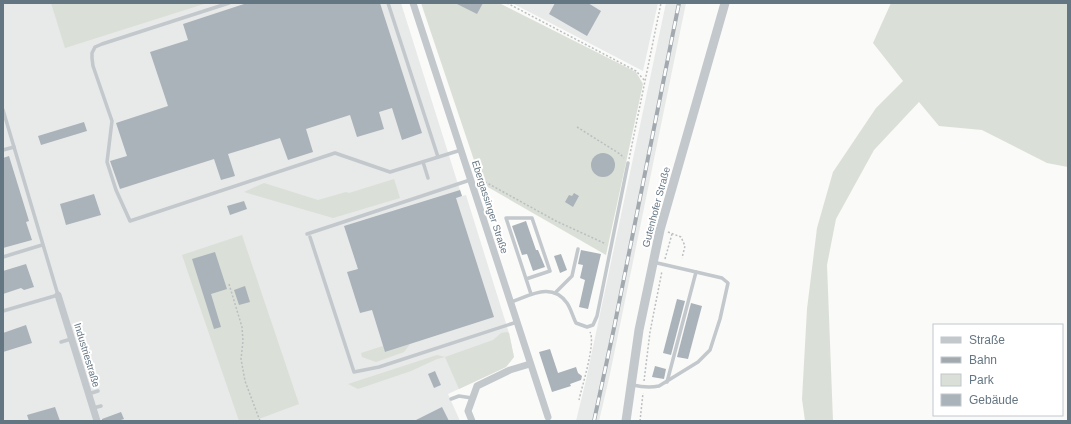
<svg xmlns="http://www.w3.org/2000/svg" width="1071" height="424" viewBox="0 0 1071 424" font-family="Helvetica,sans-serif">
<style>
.built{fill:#e8e9e9}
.green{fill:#dadfd7}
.building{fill:#aab3b9}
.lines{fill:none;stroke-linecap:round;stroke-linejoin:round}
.path{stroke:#bbbfc2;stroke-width:1.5;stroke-dasharray:2 2;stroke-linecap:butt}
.service{stroke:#c3c8cc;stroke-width:3.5}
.minor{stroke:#c3c8cc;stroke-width:7}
.tertiary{stroke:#c3c8cc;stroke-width:9}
.rail-casing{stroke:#a2aab0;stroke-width:4}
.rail{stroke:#fff;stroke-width:2.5;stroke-dasharray:8;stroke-linecap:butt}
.labels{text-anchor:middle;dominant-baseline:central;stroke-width:4;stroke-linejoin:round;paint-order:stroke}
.street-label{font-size:10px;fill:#657683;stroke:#fff}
</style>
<rect width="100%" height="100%" fill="#fafaf8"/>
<!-- built -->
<g class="built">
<path d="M 3,3 L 401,3 L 457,181 L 462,196 L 466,195 L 509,333 L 514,357 L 506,367 L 448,394 L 460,421 L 3,421 Z"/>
<path d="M 512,3 L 658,3 L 643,71 L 539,17 Z"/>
<path d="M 666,3 L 686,3 L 610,374 L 599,421 L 576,421 L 586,380 Z"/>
</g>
<!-- green -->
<g class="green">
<path d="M 51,3 L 207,3 L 65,48 Z"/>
<path d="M 421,3 L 499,3 L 636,72 L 643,84 L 606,255 L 486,186 L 479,175 Z"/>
<path d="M 891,3 L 1068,3 L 1068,167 L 1047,163 L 982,130 L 939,126 L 919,102 L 874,150 L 836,219 L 827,265 L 833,421 L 805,421 L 802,399 L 807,309 L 817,228 L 833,172 L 876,108 L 903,81 L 873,43 Z"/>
<path d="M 394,179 L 400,198 L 333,218 L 244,192 L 264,183 L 318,200 L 346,192 L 349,193 Z"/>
<path d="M 242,235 L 299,404 L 253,421 L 239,421 L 182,255 Z"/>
<path d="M 507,332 L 509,333 L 514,357 L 506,367 L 459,389 L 445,357 L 437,359 L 411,371 L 358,389 L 348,384 L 437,355 L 445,357 L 493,340 L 501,333 Z"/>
<path d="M 410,344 L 404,352 L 376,362 L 362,357 L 361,353 L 383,346 L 386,352 Z"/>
</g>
<!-- building -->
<g class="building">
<path d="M 247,3 L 380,3 L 422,133 L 402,140 L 392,108 L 379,112 L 384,129 L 357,137 L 350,115 L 306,129 L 313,152 L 288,160 L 280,138 L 228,154 L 235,176 L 221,180 L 214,159 L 120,189 L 110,161 L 127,156 L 116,123 L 168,106 L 150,52 L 188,40 L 183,24 Z"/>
<path d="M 455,3 L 483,3 L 477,14 Z"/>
<path d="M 555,3 L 588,3 L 601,11 L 587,36 L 549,14 Z"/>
<path d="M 84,122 L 87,131 L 41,145 L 38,136 Z"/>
<circle cx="603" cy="165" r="12"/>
<path d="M 9,156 L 29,221 L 26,222 L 32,240 L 3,248 L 3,158 Z"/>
<path d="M 460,190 L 462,196 L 456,198 L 494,317 L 385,352 L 372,310 L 360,313 L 347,272 L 358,269 L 344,226 Z"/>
<path d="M 574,193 L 579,196 L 573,207 L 565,202 L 569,195 L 572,196 Z"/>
<path d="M 94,194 L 101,215 L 66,225 L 60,204 Z"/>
<path d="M 244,201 L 247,209 L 230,215 L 227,206 Z"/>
<path d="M 526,221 L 536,250 L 538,250 L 545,267 L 533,271 L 527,254 L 522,255 L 512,226 Z"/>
<path d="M 581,250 L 601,254 L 588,309 L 579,307 L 585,280 L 580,278 L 583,265 L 578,264 Z"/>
<path d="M 215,252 L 227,289 L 211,294 L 221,327 L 214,329 L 192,259 Z"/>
<path d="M 561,254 L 567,270 L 560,273 L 554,256 Z"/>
<path d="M 26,264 L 34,287 L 24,290 L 21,288 L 3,294 L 3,271 Z"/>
<path d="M 245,286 L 250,302 L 239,305 L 234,290 Z"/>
<path d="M 677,299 L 685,301 L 671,355 L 663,353 Z"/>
<path d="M 691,303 L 702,306 L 688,359 L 677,357 Z"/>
<path d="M 26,325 L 32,343 L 3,352 L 3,333 Z"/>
<path d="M 550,349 L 558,373 L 576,367 L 578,373 L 582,376 L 581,380 L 570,384 L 571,386 L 552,392 L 539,352 Z"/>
<path d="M 655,366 L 666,369 L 664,379 L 652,377 Z"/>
<path d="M 435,371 L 441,385 L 434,388 L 428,374 Z"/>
<path d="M 55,407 L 60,421 L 29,421 L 27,415 Z"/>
<path d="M 442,407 L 449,421 L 414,421 Z"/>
<path d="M 121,412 L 124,419 L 118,421 L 102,421 L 102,419 Z"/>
</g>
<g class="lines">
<!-- path -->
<g class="path">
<path d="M 507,3 L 636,71 L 645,81"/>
<path d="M 577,127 L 620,154 L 624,158"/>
<path d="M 629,159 L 661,3"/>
<path d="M 478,178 L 556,221 L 606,244"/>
<path d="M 668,232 L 681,237 L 685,246 L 682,258"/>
<path d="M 665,259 L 672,234"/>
<path d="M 229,284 L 242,327 L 243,341 L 241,359 L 245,381 L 260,421"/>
<path d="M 644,381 L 650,332 L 662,271"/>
<path d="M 579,400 C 582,386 596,343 590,332"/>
<path d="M 640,421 L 643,393"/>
</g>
<!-- service -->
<g class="service">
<path d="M 229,3 L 102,44 L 95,47 L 92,53 L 92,58 L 93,66 L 112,121 L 107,162 L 116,190 L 130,221 L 335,153 L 390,172 L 461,150"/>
<path d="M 388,3 L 438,157"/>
<path d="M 3,110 L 58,295 L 3,311"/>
<path d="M 3,150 L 14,147"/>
<path d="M 423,162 L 428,178"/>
<path d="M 307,234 L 470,180"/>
<path d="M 310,237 L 354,372 L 379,367 L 517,322"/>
<path d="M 3,257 L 42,245"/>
<path d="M 526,279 L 550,271 L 532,218 L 506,218 L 531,294"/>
<path d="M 556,292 L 572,276 L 578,249"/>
<path d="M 511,302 C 531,295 552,282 567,303 C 571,309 573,317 576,323 L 587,327 L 593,325 L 597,316 L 628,163"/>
<path d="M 61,342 L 71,339"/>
<path d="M 667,382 L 696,272"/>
<path d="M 633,385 C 641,387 650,388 659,386 L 698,362 L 710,350 L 720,319 L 728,283 L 722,278 L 653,262"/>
<path d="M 88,394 L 98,391"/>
<path d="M 451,399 L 459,396 L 472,398"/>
<path d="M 93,408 L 101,406"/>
</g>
<!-- minor -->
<g class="minor">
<path d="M 413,3 L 548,417"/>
<path d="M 58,295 L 97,421"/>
<path d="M 472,421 L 468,411 L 477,386 L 510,370 L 530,364"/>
</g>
<!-- tertiary -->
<path class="tertiary" d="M 626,421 L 639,330 L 660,230 L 725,3"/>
<!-- rail casing -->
<g class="rail-casing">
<path id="rail" d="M 594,421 L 614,328 L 679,3"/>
</g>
<!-- rail -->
<use href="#rail" class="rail"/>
</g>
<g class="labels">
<!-- street labels -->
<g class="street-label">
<text transform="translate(490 207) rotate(72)">Ebergassinger Straße</text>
<text transform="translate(656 207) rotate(-75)">Gutenhofer Straße</text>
<text transform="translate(87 355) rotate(73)">Industriestraße</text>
</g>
</g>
<!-- border -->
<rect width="1071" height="424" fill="none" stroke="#657683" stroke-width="8"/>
<!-- legend -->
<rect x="933" y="324" width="130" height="92" fill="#ffffff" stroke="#c1c8cd"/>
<rect x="941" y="337" width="20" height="6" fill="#c3c8cc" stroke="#c1c8cd"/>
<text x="969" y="344" font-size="12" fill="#657683">Straße</text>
<rect x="941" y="357" width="20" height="6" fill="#a2aab0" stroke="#c1c8cd"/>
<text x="969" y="364" font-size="12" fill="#657683">Bahn</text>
<rect x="941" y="374" width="20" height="12" fill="#dadfd7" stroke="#c1c8cd"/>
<text x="969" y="384" font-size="12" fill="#657683">Park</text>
<rect x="941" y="394" width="20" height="12" fill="#aab3b9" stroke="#c1c8cd"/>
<text x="969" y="404" font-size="12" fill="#657683">Gebäude</text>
</svg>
